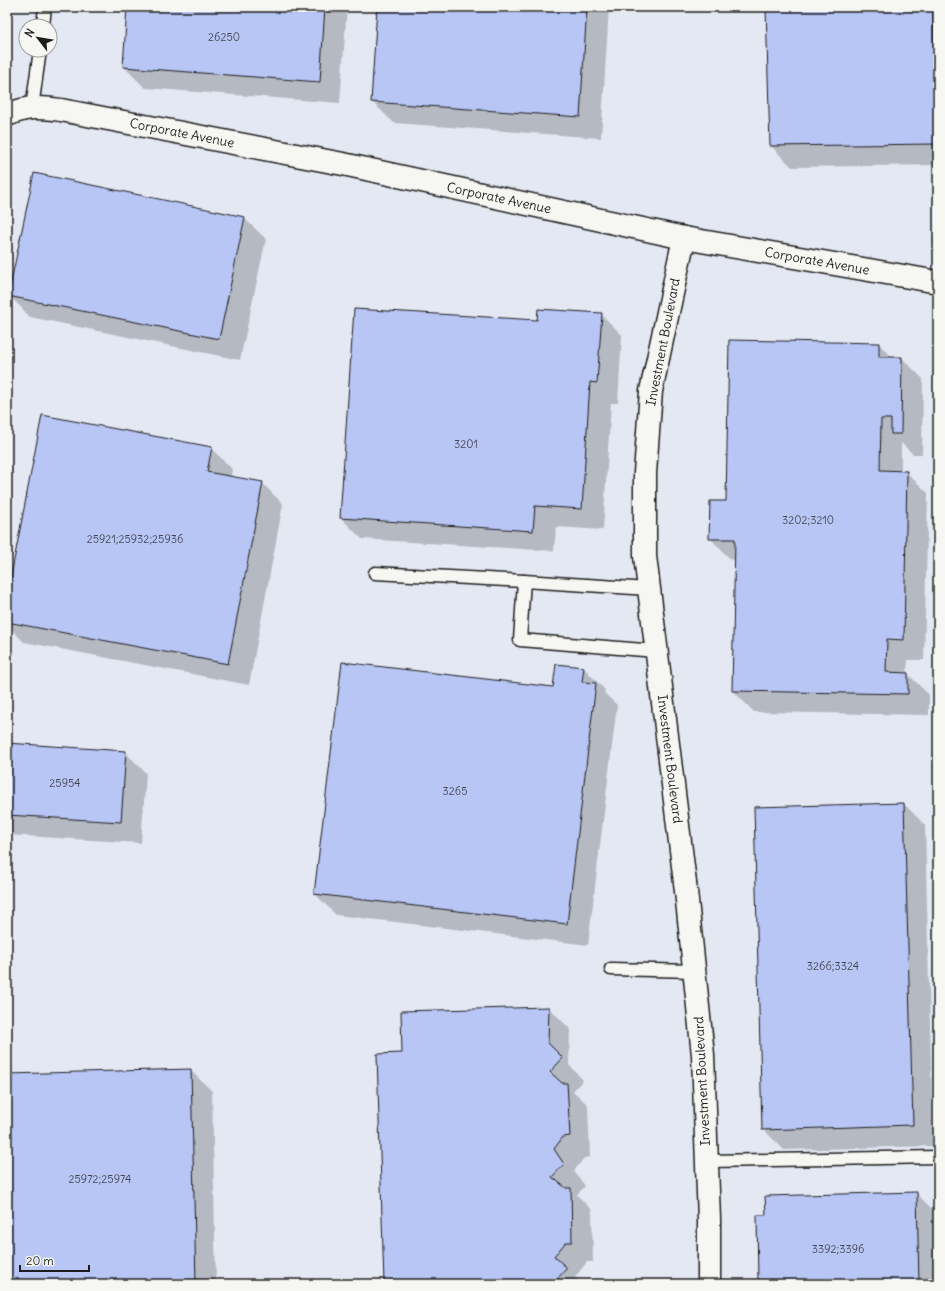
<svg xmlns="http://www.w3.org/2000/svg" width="945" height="1291" viewBox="0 0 945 1291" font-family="Delius,sans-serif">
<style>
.built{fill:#e3e8f3;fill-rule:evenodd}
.shadow{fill:#0003}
.building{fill:#b8c6f6;stroke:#1c1c1c}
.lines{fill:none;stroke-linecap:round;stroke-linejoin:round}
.service-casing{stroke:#1c1c1c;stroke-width:15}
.minor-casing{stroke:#1c1c1c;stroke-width:25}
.service{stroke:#f6f6f2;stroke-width:12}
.minor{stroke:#f6f6f2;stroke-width:22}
.labels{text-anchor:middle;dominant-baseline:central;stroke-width:4;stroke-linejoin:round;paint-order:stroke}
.number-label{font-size:11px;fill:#434652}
.street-label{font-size:13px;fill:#1c1c1c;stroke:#f6f6f2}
</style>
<rect width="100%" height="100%" fill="#f6f6f2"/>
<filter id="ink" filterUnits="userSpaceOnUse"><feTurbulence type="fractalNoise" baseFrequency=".025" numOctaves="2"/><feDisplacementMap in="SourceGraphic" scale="8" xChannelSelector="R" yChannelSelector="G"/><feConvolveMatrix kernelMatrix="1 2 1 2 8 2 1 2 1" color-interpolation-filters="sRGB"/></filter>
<g filter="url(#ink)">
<!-- built -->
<path class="built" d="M 7,7 L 938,7 L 938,1284 L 7,1284 ZM 26,26 L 50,26 L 50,50 L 26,50 Z"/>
<!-- shadow -->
<g class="shadow">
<path d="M 128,7 L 347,7 L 340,103 L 145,88 L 124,67 Z"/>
<path d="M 378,7 L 609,7 L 601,138 L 394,123 L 372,102 Z"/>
<path d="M 767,7 L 938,7 L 938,165 L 792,167 L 771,146 Z"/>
<path d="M 244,218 L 266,239 L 240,360 L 30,317 L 9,295 Z"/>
<path d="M 601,314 L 622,335 L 618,403 L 611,403 L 603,530 L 556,527 L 554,551 L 362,539 L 341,518 L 538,321 Z"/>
<path d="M 879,344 L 893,358 L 902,358 L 923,379 L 922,454 L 913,454 L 901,443 L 901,472 L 906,472 L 928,493 L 924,660 L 908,660 L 907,673 L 929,695 L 929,715 L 754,712 L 733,691 L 735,560 L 731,560 L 710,538 L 727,502 Z"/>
<path d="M 211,448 L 232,469 L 231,477 L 262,483 L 283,504 L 249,685 L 24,642 L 7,625 L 7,602 Z"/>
<path d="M 584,668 L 605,690 L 604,693 L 617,705 L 588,945 L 336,915 L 315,894 L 554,688 Z"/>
<path d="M 7,744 L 125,752 L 146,773 L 141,843 L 7,835 Z"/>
<path d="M 904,804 L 925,825 L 933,1146 L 784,1150 L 763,1129 Z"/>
<path d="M 549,1008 L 570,1029 L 569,1065 L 583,1080 L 573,1091 L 588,1105 L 590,1157 L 584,1158 L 574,1171 L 585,1186 L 577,1195 L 592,1210 L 593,1262 L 587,1262 L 575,1277 L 582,1284 L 385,1284 L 403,1054 Z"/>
<path d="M 190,1070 L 212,1091 L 216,1284 L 7,1284 L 7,1075 Z"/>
<path d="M 916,1193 L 937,1214 L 938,1284 L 759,1284 L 767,1216 Z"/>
</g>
<!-- building -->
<g class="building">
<path d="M 127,7 L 325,7 L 320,82 L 123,67 Z"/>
<path d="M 377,7 L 587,7 L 580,117 L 371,102 Z"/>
<path d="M 766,7 L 933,7 L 937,144 L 770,146 Z"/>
<path d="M 34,173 L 245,217 L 219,339 L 8,296 Z"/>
<path d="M 354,309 L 537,320 L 538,309 L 602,313 L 597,383 L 590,382 L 582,509 L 535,506 L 533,531 L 340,518 Z"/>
<path d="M 729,340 L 879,343 L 879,357 L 902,357 L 901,434 L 891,434 L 891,419 L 881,419 L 880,470 L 907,471 L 904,640 L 887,639 L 886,672 L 908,673 L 908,694 L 732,691 L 735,539 L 709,539 L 710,501 L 726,501 Z"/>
<path d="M 42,415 L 212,447 L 207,472 L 263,482 L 228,664 L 7,622 L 7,597 Z"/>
<path d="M 342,662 L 553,687 L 556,664 L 584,667 L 582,682 L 596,683 L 567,924 L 314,894 Z"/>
<path d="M 7,743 L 126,751 L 121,822 L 7,815 Z"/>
<path d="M 904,803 L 913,1125 L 762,1130 L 754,807 Z"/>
<path d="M 549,1007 L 548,1043 L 563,1058 L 550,1072 L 562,1083 L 567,1083 L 570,1136 L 563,1137 L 554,1149 L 564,1164 L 552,1177 L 566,1188 L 571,1188 L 572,1242 L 566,1242 L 554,1256 L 567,1268 L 555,1281 L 558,1284 L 384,1284 L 377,1054 L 402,1053 L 401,1011 Z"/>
<path d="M 191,1069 L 196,1284 L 7,1284 L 7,1074 Z"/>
<path d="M 917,1192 L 919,1284 L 758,1284 L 757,1215 L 766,1215 L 765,1196 Z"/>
</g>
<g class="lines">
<!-- service casing -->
<g class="service-casing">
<g id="service">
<path d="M 43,26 L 45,7"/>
<path d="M 32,108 L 40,50"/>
<path d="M 375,573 L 524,581"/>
<path d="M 649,589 L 524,581 L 520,640 L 656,651"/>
<path d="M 611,969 L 694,971"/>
<path d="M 707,1161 L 938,1157"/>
</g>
</g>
<!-- minor casing -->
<g class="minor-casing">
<g id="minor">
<path d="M 7,115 C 28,106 40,107 61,110 L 343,164 L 684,238 L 938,282"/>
<path d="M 684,238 L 651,391 L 645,473 L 645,556 L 686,891 L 703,1055 L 709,1220 L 709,1284"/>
</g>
</g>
<!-- service -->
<use href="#service" class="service"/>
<!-- minor -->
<use href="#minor" class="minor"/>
</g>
</g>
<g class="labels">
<!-- number labels -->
<g class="number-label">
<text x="224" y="37">26250</text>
<text x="466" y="444">3201</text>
<text x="808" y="520">3202;3210</text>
<text x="135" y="539">25921;25932;25936</text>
<text x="65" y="783">25954</text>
<text x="455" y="791">3265</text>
<text x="833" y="966">3266;3324</text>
<text x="100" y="1179">25972;25974</text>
<text x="838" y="1249">3392;3396</text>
</g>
<!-- street labels -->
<g class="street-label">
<text transform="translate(182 133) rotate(11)">Corporate Avenue</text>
<text transform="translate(499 198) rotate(12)">Corporate Avenue</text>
<text transform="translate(817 261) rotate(10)">Corporate Avenue</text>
<text transform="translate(663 342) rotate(-79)">Investment Boulevard</text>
<text transform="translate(670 759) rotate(83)">Investment Boulevard</text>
<text transform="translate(702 1081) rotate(-93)">Investment Boulevard</text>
</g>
</g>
<!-- margin -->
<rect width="945" height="1291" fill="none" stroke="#f6f6f2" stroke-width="24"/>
<rect x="12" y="12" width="921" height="1267" fill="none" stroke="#1c1c1c" stroke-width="1.5" filter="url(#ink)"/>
<!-- north arrow -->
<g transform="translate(38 38) rotate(301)"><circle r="19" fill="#f6f6f2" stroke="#9f9f9c"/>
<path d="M0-3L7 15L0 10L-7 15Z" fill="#1c1c1c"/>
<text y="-6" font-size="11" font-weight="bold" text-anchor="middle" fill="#1c1c1c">N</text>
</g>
<!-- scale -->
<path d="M20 1265v6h69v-6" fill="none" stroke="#1c1c1c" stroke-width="2"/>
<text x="26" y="1265" font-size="12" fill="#1c1c1c" stroke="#f6f6f2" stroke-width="3" paint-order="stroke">20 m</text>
</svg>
